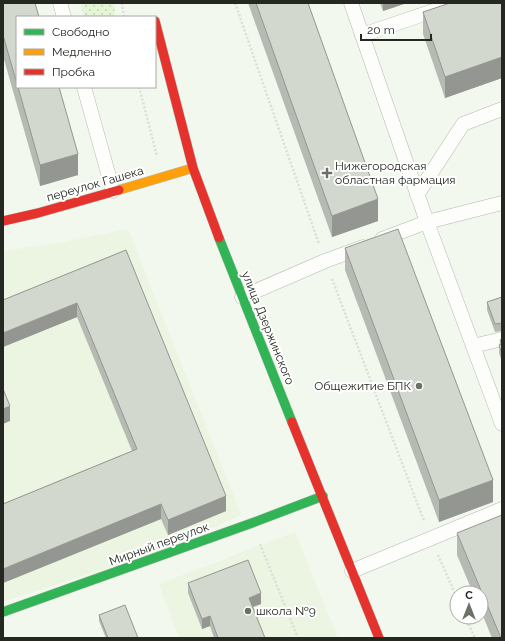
<svg xmlns="http://www.w3.org/2000/svg" width="505" height="641" viewBox="0 0 505 641" font-family="Raleway,sans-serif">
<style>
.built{fill:#ebf5e1}
.grass{fill:url(#grass-dots)}
.lines{fill:none;stroke-linecap:round;stroke-linejoin:round}
.lane-casing{stroke:#b4b9b0;stroke-width:15}
.fast-casing{stroke:#b4b9b0;stroke-width:10}
.slow-casing{stroke:#b4b9b0;stroke-width:10}
.jam-casing{stroke:#b4b9b0;stroke-width:10}
.path{stroke:#dbddd9;stroke-width:2.5;stroke-dasharray:2 2;stroke-linecap:butt}
.lane{stroke:#fdfefc;stroke-width:14}
.fast{stroke:#30b455;stroke-width:9}
.slow{stroke:#ff9f0a;stroke-width:9}
.jam{stroke:#e5322d;stroke-width:9}
.wall{fill:#b5bab2}
.shaded-wall{fill:#949791}
.building{fill:#d3d8cf;stroke:#949791}
.poi-dot{fill:#6c7168;stroke:#fff;stroke-width:1.5}
.labels{text-anchor:middle;dominant-baseline:central;stroke-width:4;stroke-linejoin:round;paint-order:stroke}
.poi-label{font-size:12px;fill:#242820;stroke:#fff;text-anchor:start}
.street-label{font-size:12px;fill:#242820;stroke:#fff}
</style>
<defs>
<pattern id="grass-dots" width="8" height="8" patternUnits="userSpaceOnUse"><rect width="8" height="8" fill="#e5f5d6"/><path d="M2 2h.1M6 6h.1" fill="none" stroke="#c4d2b7" stroke-width="1.8" stroke-linecap="round"/></pattern>
</defs>
<rect width="100%" height="100%" fill="#f2f8ed"/>
<!-- built -->
<g class="built">
<path d="M 128,229 L 241,515 L 165,549 L 3,602 L 3,251 L 64,242 Z"/>
<path d="M 295,532 L 338,638 L 179,638 L 159,584 Z"/>
</g>
<!-- grass -->
<path class="grass" d="M 81,3 L 114,3 L 115,17 L 84,17 Z"/>
<g class="lines">
<!-- lane casing -->
<g class="lane-casing">
<g id="lane">
<path d="M 60,3 L 64,17"/>
<path d="M 351,3 L 427,222 L 502,203"/>
<path d="M 362,35 L 457,3"/>
<path d="M 84,87 L 113,191"/>
<path d="M 417,195 L 463,124 L 502,109"/>
<path d="M 382,239 L 427,222 L 502,424"/>
<path d="M 242,297 L 325,261 L 363,247"/>
<path d="M 473,346 L 502,339"/>
<path d="M 352,571 L 502,509"/>
</g>
</g>
<!-- fast casing -->
<g class="fast-casing">
<g id="fast">
<path d="M 219,238 L 292,422"/>
<path d="M 3,612 L 252,523 L 323,496"/>
</g>
</g>
<!-- slow casing -->
<g class="slow-casing">
<path id="slow" d="M 119,190 L 193,168"/>
</g>
<!-- jam casing -->
<g class="jam-casing">
<g id="jam">
<path d="M 155,21 L 193,168 L 219,238"/>
<path d="M 3,221 L 38,213 L 119,190"/>
<path d="M 292,422 L 379,638"/>
</g>
</g>
<!-- path -->
<g class="path">
<path d="M 122,3 L 124,17"/>
<path d="M 235,3 L 319,244"/>
<path d="M 139,87 L 157,156"/>
<path d="M 332,279 L 424,521"/>
<path d="M 260,544 L 298,638"/>
<path d="M 438,555 L 457,598"/>
<path d="M 465,617 L 475,638"/>
</g>
<!-- lane -->
<use href="#lane" class="lane"/>
<!-- fast -->
<use href="#fast" class="fast"/>
<!-- slow -->
<use href="#slow" class="slow"/>
<!-- jam -->
<use href="#jam" class="jam"/>
</g>
<!-- wall -->
<g class="wall">
<path d="M 3,3 L 17,17 L 17,87 L 59,87 L 78,175 L 40,186 L 3,56 Z"/>
<path d="M 248,3 L 308,3 L 378,221 L 332,237 Z"/>
<path d="M 380,3 L 407,3 L 383,11 Z"/>
<path d="M 502,3 L 502,78 L 445,98 L 423,34 L 423,12 Z"/>
<path d="M 345,248 L 493,502 L 439,522 L 345,270 Z"/>
<path d="M 126,250 L 226,511 L 168,535 L 161,519 L 3,583 L 3,504 L 132,451 L 77,317 L 3,347 L 3,300 Z"/>
<path d="M 502,297 L 502,331 L 495,332 L 487,310 L 487,302 Z"/>
<path d="M 502,339 L 502,362 L 499,353 L 500,340 Z"/>
<path d="M 457,533 L 502,638 L 492,638 L 481,611 L 481,593 L 473,593 L 457,555 Z"/>
<path d="M 188,583 L 261,604 L 253,607 L 265,638 L 214,638 L 210,626 L 202,629 L 188,593 Z"/>
<path d="M 99,615 L 138,638 L 106,638 L 99,621 Z"/>
</g>
<!-- shaded-wall -->
<g class="shaded-wall">
<path d="M 383,3 L 407,3 L 383,11 Z"/>
<path d="M 502,57 L 502,78 L 445,98 L 445,77 Z"/>
<path d="M 78,154 L 78,175 L 40,186 L 40,165 Z"/>
<path d="M 378,199 L 378,221 L 332,237 L 332,216 Z"/>
<path d="M 77,303 L 77,317 L 3,347 L 3,333 Z"/>
<path d="M 10,406 L 10,421 L 3,424 L 3,409 Z"/>
<path d="M 493,480 L 493,502 L 439,522 L 439,500 Z"/>
<path d="M 226,496 L 226,511 L 168,535 L 168,520 Z"/>
<path d="M 161,504 L 161,519 L 3,583 L 3,569 Z"/>
<path d="M 261,593 L 261,604 L 249,608 L 249,598 Z"/>
<path d="M 210,616 L 210,626 L 202,629 L 202,619 Z"/>
</g>
<!-- building -->
<g class="building">
<path d="M 3,3 L 35,3 L 39,17 L 17,17 L 17,84 L 3,35 Z"/>
<path d="M 256,3 L 308,3 L 378,199 L 332,216 Z"/>
<path d="M 450,3 L 502,3 L 502,57 L 445,77 L 423,12 Z"/>
<path d="M 18,87 L 59,87 L 78,154 L 40,165 Z"/>
<path d="M 398,229 L 493,480 L 439,500 L 345,248 Z"/>
<path d="M 126,250 L 226,496 L 168,520 L 161,504 L 3,569 L 3,504 L 137,449 L 77,303 L 3,333 L 3,300 Z"/>
<path d="M 502,297 L 502,323 L 495,324 L 487,302 Z"/>
<path d="M 502,339 L 502,354 L 499,345 L 502,344 L 500,340 Z"/>
<path d="M 3,389 L 10,406 L 3,409 Z"/>
<path d="M 502,515 L 502,638 L 501,638 L 457,533 Z"/>
<path d="M 248,560 L 261,593 L 249,598 L 265,638 L 218,638 L 210,616 L 202,619 L 188,583 Z"/>
<path d="M 125,605 L 138,638 L 108,638 L 99,615 Z"/>
</g>
<!-- markers -->
<g class="poi-dot">
<path d="M325 167h4v4h4v4h-4v4h-4v-4h-4v-4h4z"/>
<circle cx="419" cy="386" r="4"/>
<circle cx="248" cy="611" r="4"/>
</g>
<g class="labels">
<!-- poi labels -->
<g class="poi-label">
<text x="335" y="166">Нижегородская<tspan x="335" dy="14">областная фармация</tspan></text>
<text x="411" y="386" text-anchor="end">Общежитие БПК</text>
<text x="256" y="611">школа №9</text>
</g>
<!-- street labels -->
<g class="street-label">
<text transform="translate(95 184) rotate(-16)">переулок Гашека</text>
<text transform="translate(268 328) rotate(68)">улица Дзержинского</text>
<text transform="translate(159 544) rotate(-20)">Мирный переулок</text>
</g>
</g>
<!-- border -->
<rect width="505" height="641" fill="none" stroke="#242820" stroke-width="8"/>
<!-- legend -->
<rect x="16" y="16" width="140" height="72" fill="#ffffff" stroke="#a7a9a6"/>
<rect x="24" y="29" width="20" height="6" fill="#30b455" stroke="#a7a9a6"/>
<text x="52" y="36" font-size="12" fill="#242820">Свободно</text>
<rect x="24" y="49" width="20" height="6" fill="#ff9f0a" stroke="#a7a9a6"/>
<text x="52" y="56" font-size="12" fill="#242820">Медленно</text>
<rect x="24" y="69" width="20" height="6" fill="#e5322d" stroke="#a7a9a6"/>
<text x="52" y="76" font-size="12" fill="#242820">Пробка</text>
<!-- north arrow -->
<g transform="translate(469 605)"><circle r="19" fill="#ffffff" stroke="#a7a9a6"/>
<path d="M0-3L7 15L0 10L-7 15Z" fill="#6c7168"/>
<text y="-6" font-size="11" font-weight="bold" text-anchor="middle" fill="#242820">С</text>
</g>
<!-- scale -->
<path d="M361 34v6h70v-6" fill="none" stroke="#242820" stroke-width="2"/>
<text x="367" y="34" font-size="12" fill="#242820" stroke="#ffffff" stroke-width="3" paint-order="stroke">20 m</text>
</svg>
